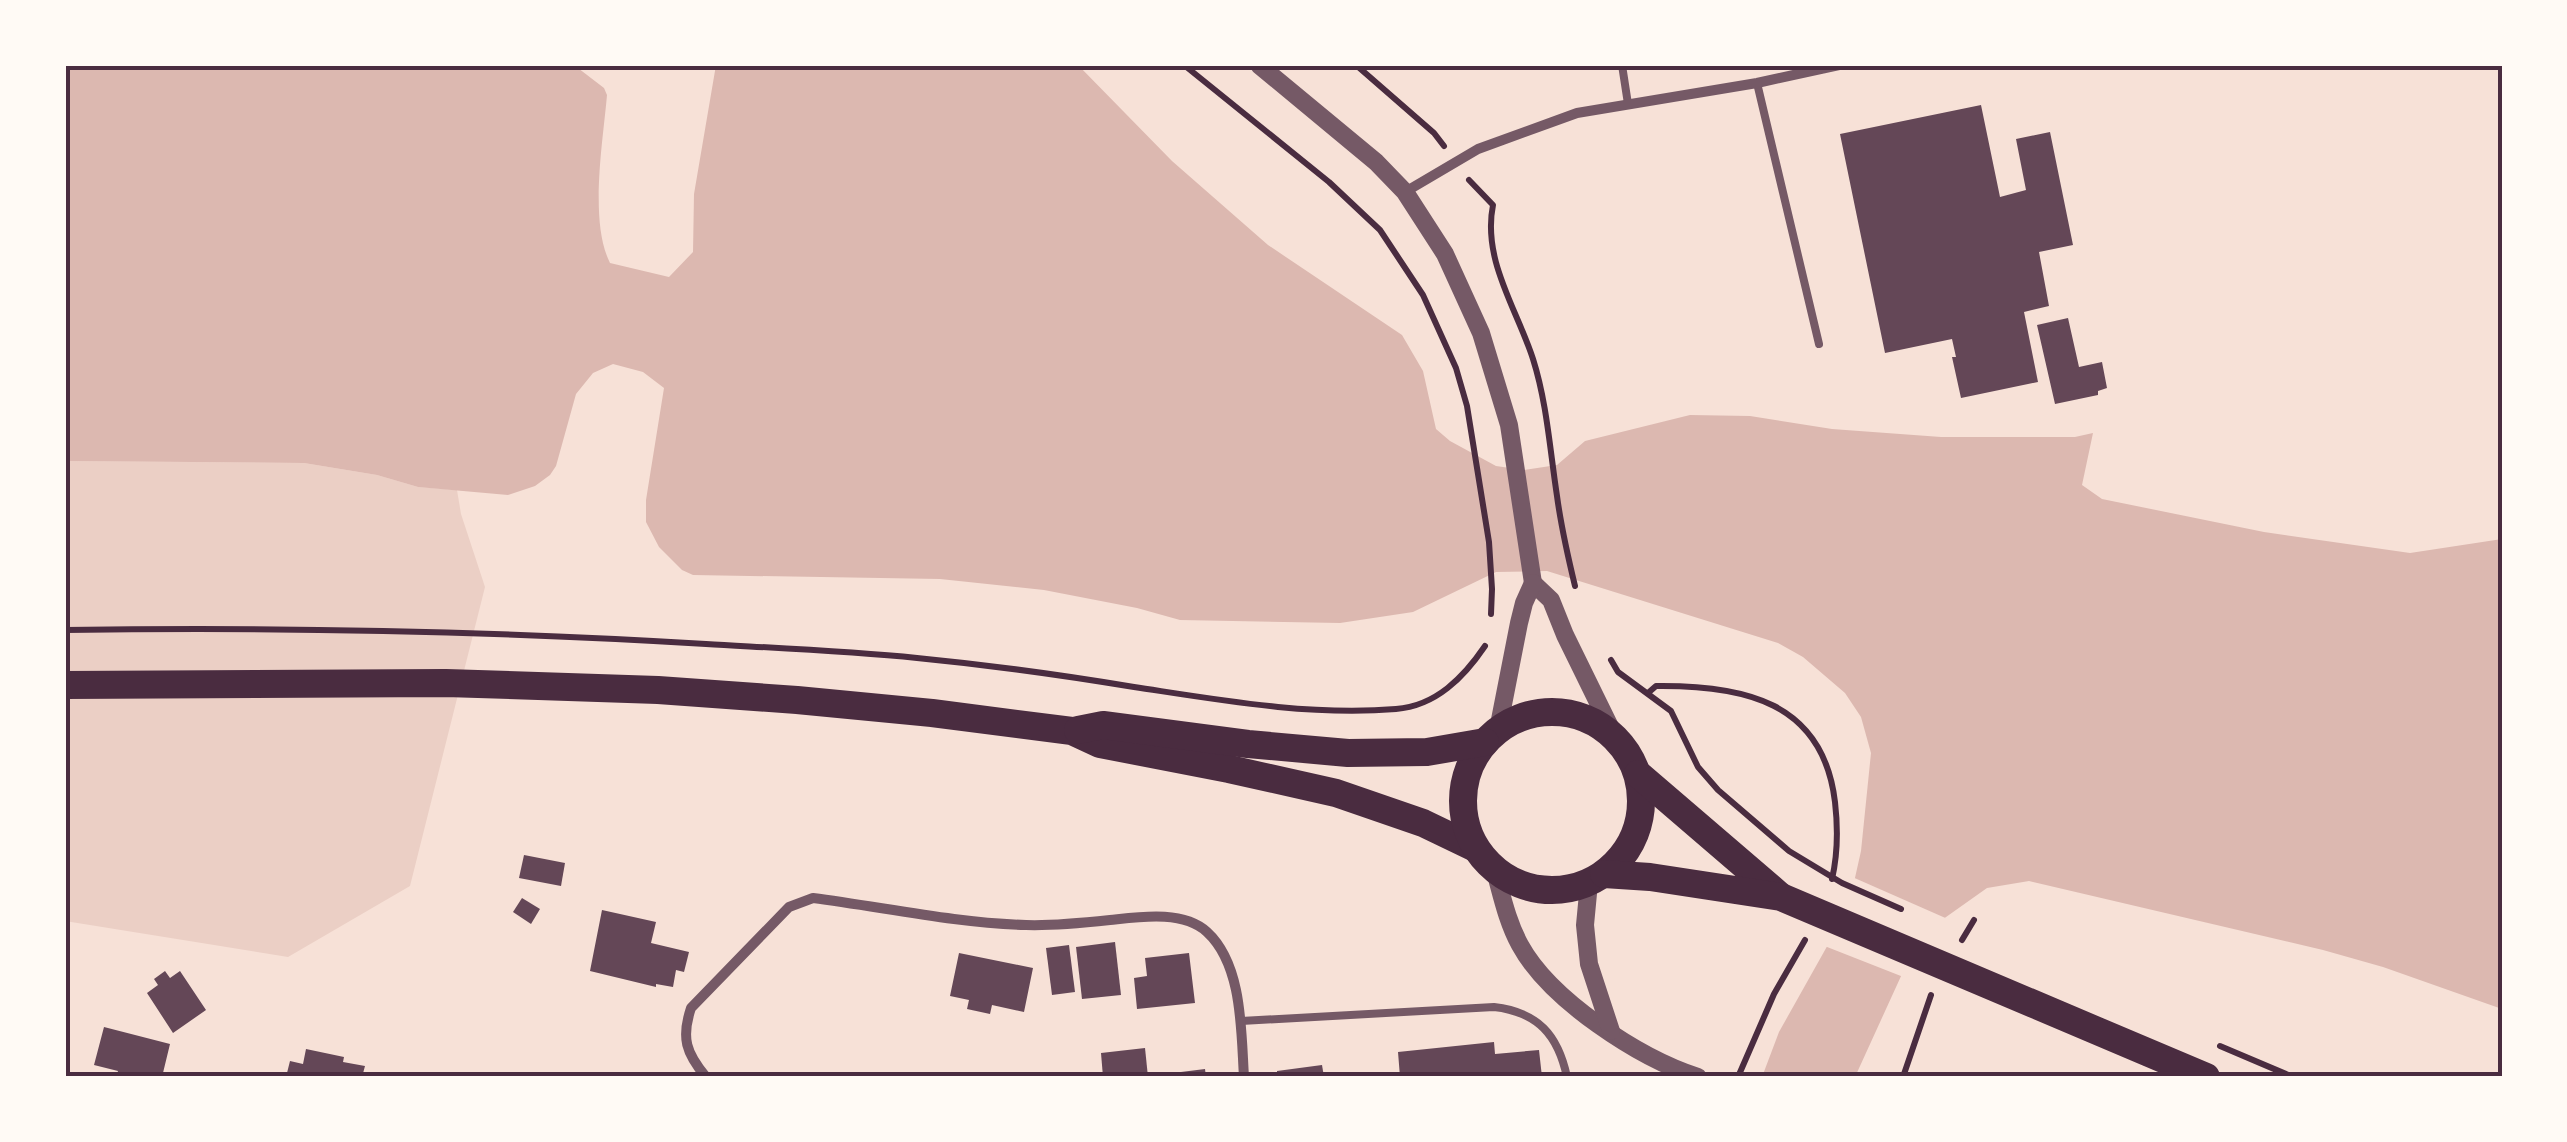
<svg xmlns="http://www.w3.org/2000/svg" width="2567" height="1142" viewBox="0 0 2567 1142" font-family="'Varela Round',sans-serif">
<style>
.green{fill:#ebcfc5}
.water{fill:#dcb8b0}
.pier{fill:#f7e1d7}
.building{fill:#644757}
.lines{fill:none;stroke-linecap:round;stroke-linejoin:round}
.path{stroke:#4a2c40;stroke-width:6}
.service{stroke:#755966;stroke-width:8}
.minor{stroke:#755966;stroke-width:10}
.tertiary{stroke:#755966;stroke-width:18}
.trunk{stroke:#4a2c40;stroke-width:28}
.neatline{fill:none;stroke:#4a2c40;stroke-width:4}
</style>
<rect width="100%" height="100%" fill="#f7e1d7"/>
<!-- green -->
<path class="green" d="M 65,461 L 304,463 L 377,475 L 418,487 L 457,490 L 461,514 L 485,587 L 410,886 L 288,957 L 65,921 Z"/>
<!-- water -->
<path class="water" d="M 65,65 L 574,65 L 604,88 L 607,95 C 603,142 589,221 610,263 L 669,277 L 693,252 L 694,194 L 716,65 L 1078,65 L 1172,161 L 1268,245 L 1402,335 L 1423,371 L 1436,429 L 1450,441 L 1496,466 L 1524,470 L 1557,465 L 1585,441 L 1690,415 L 1750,416 L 1832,429 L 1941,437 L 2075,437 L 2093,433 L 2082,485 L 2102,499 L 2264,532 L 2410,553 L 2502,539 L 2502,1009 L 2383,967 L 2323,950 L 2029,881 L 1987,888 L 1939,922 L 1907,963 L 1855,1077 L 1762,1077 L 1779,1032 L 1848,909 L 1861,851 L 1871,753 L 1861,717 L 1845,693 L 1803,657 L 1778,643 L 1547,571 L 1496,572 L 1413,612 L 1340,623 L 1180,620 L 1137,608 L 1044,590 L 940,579 L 693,575 L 682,570 L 659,547 L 646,522 L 646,500 L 664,388 L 643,372 L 613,364 L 593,373 L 576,394 L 556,466 L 550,475 L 535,486 L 508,495 L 418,487 L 377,475 L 304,463 L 65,461 Z"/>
<!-- pier -->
<path class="pier" d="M 1850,876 L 1950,920 L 1943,926 L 1911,965 L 1906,978 L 1822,945 L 1843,907 Z"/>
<!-- building -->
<g class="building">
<path d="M 1981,105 L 2000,197 L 2026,190 L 2016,139 L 2050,132 L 2073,245 L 2039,252 L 2049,306 L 2024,312 L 2038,382 L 1961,398 L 1952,357 L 1956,357 L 1952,339 L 1885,353 L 1840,134 Z"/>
<path d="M 2068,318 L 2079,367 L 2102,362 L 2107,388 L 2098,391 L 2098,395 L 2055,404 L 2037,325 Z"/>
<path d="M 524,855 L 565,863 L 561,886 L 519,878 Z"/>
<path d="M 522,898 L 540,909 L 531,924 L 513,912 Z"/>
<path d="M 602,910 L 656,922 L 651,943 L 689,952 L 684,972 L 676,970 L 673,987 L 656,984 L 656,987 L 590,971 Z"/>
<path d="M 1115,942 L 1121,995 L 1082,999 L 1076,947 Z"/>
<path d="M 1069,945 L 1075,992 L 1052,995 L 1046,948 Z"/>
<path d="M 959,953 L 1033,968 L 1024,1012 L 992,1005 L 990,1014 L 967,1009 L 969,1000 L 950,996 Z"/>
<path d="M 1189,953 L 1195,1003 L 1137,1009 L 1134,978 L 1147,976 L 1145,958 Z"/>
<path d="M 165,971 L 170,978 L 180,971 L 206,1010 L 173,1033 L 147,993 L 158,985 L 154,979 Z"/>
<path d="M 104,1027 L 170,1044 L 162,1077 L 116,1077 L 118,1071 L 94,1065 Z"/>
<path d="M 1494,1042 L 1495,1054 L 1539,1050 L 1542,1077 L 1400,1077 L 1398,1052 Z"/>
<path d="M 1145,1048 L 1148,1077 L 1103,1077 L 1101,1053 Z"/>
<path d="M 306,1049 L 344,1057 L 343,1062 L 365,1066 L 362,1077 L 286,1077 L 290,1061 L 303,1064 Z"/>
<path d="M 1322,1065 L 1324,1077 L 1277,1077 L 1277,1071 Z"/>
<path d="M 1205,1069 L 1206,1077 L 1174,1077 L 1173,1073 Z"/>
</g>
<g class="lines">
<!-- path -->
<g class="path">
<path d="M 1184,65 L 1329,182 L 1380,230 L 1423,295 L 1456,368 L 1467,406 L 1489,542 L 1492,589 L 1491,614"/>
<path d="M 1356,65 L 1434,133 L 1444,146"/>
<path d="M 1469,180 L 1493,205 C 1482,260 1517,309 1533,359 C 1547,403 1550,451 1557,496 C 1561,526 1568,557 1575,586"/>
<path d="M 65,630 C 279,627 493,631 706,644 C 776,648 847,651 917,658 C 989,665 1062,675 1134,687 C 1220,700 1308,716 1396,709 C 1436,706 1464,677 1485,646"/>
<path d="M 1611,660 L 1618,672 L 1671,711 L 1698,767 L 1718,790 L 1789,851 L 1842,883 L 1901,909"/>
<path d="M 1648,693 L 1656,686 C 1743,685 1823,701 1835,802 C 1838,828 1838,853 1832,879"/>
<path d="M 1962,940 L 1974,920"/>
<path d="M 2220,1046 L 2293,1077"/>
<path d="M 1738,1077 L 1774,994 L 1805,940"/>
<path d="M 1903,1077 L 1931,995"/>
</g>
<!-- service -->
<g class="service">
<path d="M 1622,65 L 1628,104"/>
<path d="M 1757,83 L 1819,344"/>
<path d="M 1241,1021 L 1494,1007 C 1538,1012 1558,1035 1567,1077"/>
</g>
<!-- minor -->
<g class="minor">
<path d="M 1405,192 L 1478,149 L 1577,113 L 1757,83 L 1839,65"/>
<path d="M 706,1077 C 686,1053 681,1038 691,1008 L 789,907 L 813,898 C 883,907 955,923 1026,925 C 1054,926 1082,923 1110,920 C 1139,917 1183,910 1207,932 C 1243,965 1241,1032 1244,1077"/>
</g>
<!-- tertiary -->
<g class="tertiary">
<path d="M 1259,65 L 1376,162 L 1405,192 L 1445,254 L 1481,333 L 1509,425 L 1533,583"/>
<path d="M 1533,583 L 1551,600 L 1565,635 L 1614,735"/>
<path d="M 1498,730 L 1519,623 L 1524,603 L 1533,583"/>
<path d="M 1495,871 C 1502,896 1507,921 1520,945 C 1550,1000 1639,1058 1698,1077"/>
<path d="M 1589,883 L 1585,925 L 1589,964 L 1611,1031"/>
</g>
<!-- trunk -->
<g class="trunk">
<path d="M 65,685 L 446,683 L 658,690 L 797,700 L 932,713 L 1072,731 L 1100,744 L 1229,769 L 1336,793 L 1423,823 L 1475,848"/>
<circle cx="1552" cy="801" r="89"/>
<path d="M 1078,730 L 1103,725 L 1248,744 L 1348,753 L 1427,752 L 1485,742"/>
<path d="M 1638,774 L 1780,896"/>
<path d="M 1604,874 L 1650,877 L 1781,897 L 2206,1077"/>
</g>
</g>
<!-- border -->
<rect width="2567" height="1142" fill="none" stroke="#fffaf5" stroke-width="135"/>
<rect x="68" y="68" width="2432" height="1006" class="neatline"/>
</svg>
